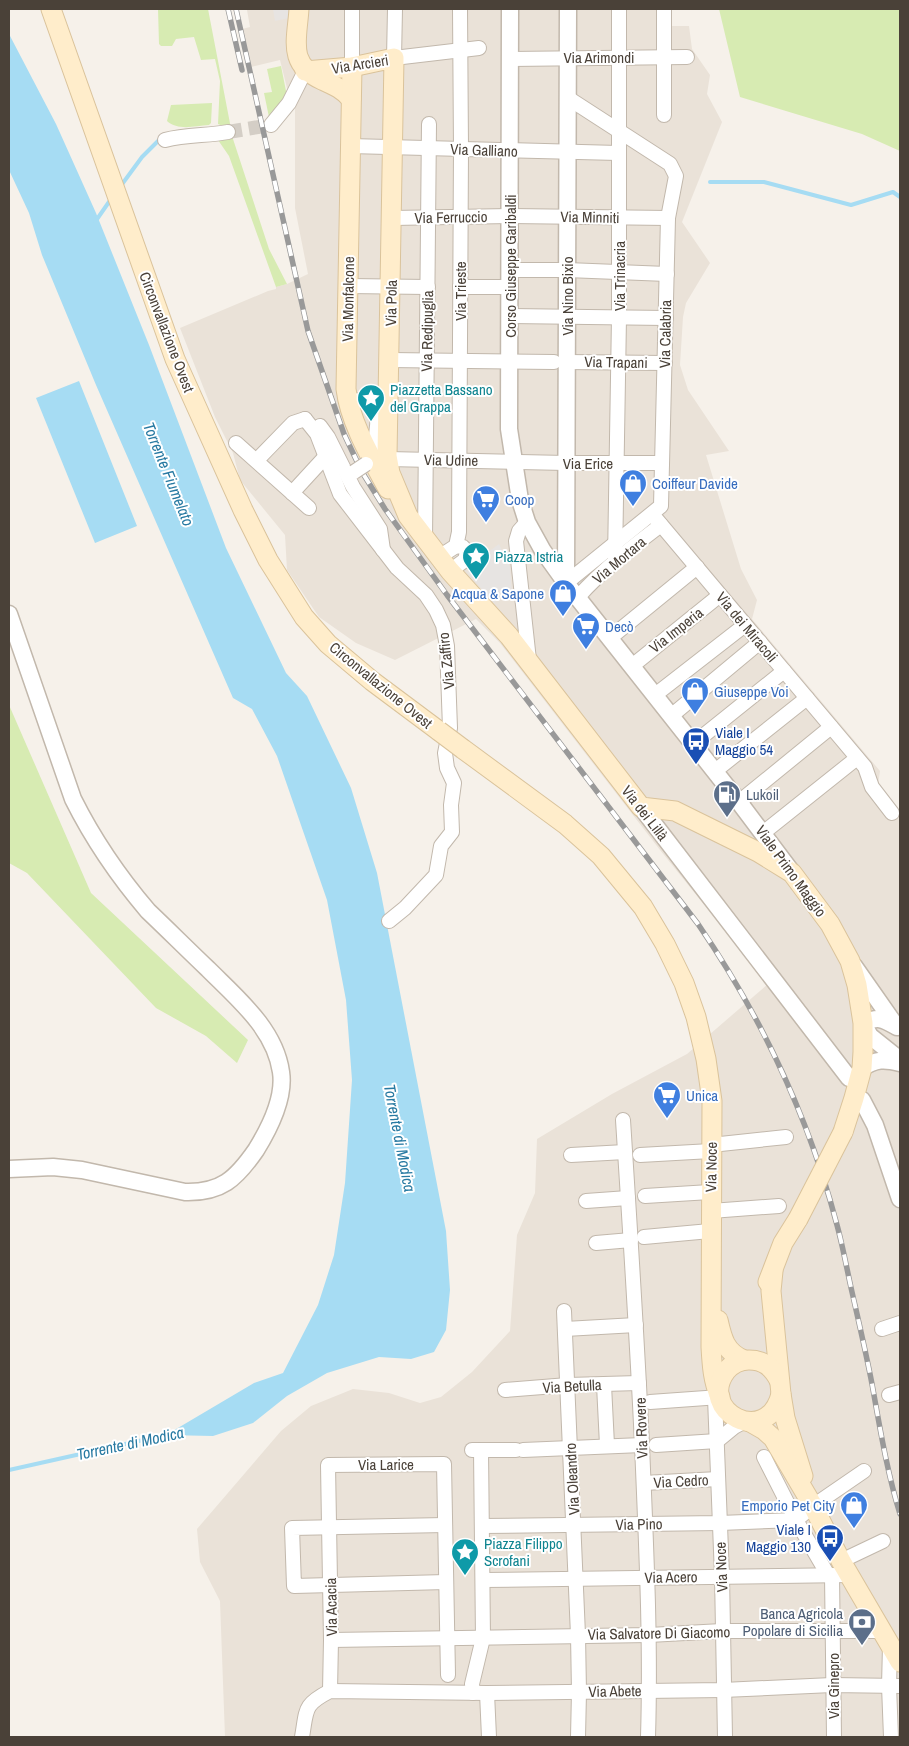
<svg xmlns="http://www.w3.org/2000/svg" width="909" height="1746" viewBox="0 0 909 1746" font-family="'Archivo Narrow',sans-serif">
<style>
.residential{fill:#eae2d8}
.green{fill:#d7ebb2}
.parking{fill:#e7e4e2}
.water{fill:#a6dcf3}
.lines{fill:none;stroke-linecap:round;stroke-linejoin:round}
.stream{stroke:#a6dcf3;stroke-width:4}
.minor-tunnel{stroke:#d4cec6;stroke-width:14;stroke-dasharray:14 7;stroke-linecap:butt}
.minor-casing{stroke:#c2b8ac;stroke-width:16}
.tertiary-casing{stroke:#c2b8ac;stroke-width:19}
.secondary-casing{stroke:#dac39b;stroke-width:21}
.minor{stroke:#fff;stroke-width:14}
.tertiary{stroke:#fff;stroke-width:16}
.secondary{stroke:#ffedcb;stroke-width:19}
.rail-casing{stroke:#999;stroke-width:5.5}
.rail{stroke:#fff;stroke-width:4;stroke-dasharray:11;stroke-linecap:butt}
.minor-bridge-casing{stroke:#c2b8ac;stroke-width:16;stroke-linecap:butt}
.secondary-bridge-casing{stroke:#dac39b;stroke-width:21;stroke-linecap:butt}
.minor-bridge{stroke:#fff;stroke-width:14}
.secondary-bridge{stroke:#ffedcb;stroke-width:19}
.labels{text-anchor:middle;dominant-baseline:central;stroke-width:4;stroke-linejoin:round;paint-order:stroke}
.street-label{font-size:15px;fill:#4a4138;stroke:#fff}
.culture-label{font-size:15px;fill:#0d838f;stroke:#fff;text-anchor:start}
.shop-label{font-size:15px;fill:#366cbe;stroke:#fff;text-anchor:start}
.transit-label{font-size:15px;fill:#164399;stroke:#fff;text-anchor:start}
.service-label{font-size:15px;fill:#4e5e75;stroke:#fff;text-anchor:start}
.water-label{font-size:16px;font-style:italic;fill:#287aa2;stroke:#fff}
</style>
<rect width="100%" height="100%" fill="#f6f1ea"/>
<!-- residential -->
<path class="residential" d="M 252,9 L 669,9 L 671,26 L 689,26 L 692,49 L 710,75 L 707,94 L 722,122 L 682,222 L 710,263 L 686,303 L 683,317 L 680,365 L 688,390 L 729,451 L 706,455 L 741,569 L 757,600 L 752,619 L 880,771 L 878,785 L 900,814 L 900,1737 L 225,1737 L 220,1601 L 200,1562 L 197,1529 L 281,1431 L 311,1406 L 353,1389 L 389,1393 L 420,1403 L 441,1397 L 472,1372 L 510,1331 L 517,1235 L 535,1193 L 537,1139 L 612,1094 L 687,1054 L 768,984 L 660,850 L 500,643 L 476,619 L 395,660 L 356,643 L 319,617 L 287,570 L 285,535 L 240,480 L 233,453 L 215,417 L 180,328 L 268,291 L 276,289 L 276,287 L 287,284 L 308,274 L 295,208 L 295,108 L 287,88 L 280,60 L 251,67 L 242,29 L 250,27 L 247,10 Z"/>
<!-- green -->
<g class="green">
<path d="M 158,9 L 208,9 L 233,139 L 269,249 L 287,284 L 276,287 L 229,156 L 218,140 L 228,128 L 218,124 L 220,81 L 215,59 L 201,60 L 194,37 L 176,39 L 172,46 L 161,46 L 159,44 Z"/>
<path d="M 719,9 L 900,9 L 900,151 L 862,134 L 740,97 Z"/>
<path d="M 281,66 L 287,96 L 270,122 L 264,93 L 272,92 L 267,69 Z"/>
<path d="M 212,103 L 211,123 L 209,125 C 195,126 178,131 167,121 L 171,105 Z"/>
<path d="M 9,705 L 91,893 L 248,1040 L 237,1063 L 206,1036 L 156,1008 L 27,873 L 9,863 Z"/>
</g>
<!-- parking -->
<g class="parking">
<path d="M 273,9 L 291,9 L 290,18 L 275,21 Z"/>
<path d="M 499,544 L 510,567 L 512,595 L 503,595 L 494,603 L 467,572 L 472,567 L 471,565 Z"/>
</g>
<!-- water -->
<g class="water">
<path d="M 9,34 L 56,124 L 96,213 L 149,345 L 226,548 L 286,673 L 307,696 L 351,788 L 377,873 L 446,1231 L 450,1290 L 446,1330 L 434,1352 L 411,1359 L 379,1357 L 327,1373 L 287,1396 L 253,1423 L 213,1436 L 166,1435 L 254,1383 L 283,1373 L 318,1305 L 334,1255 L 345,1183 L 352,1080 L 346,1000 L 327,900 L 277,756 L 252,709 L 233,698 L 96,385 L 42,255 L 29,213 L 9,170 Z"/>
<path d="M 79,381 L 137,526 L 95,543 L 36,398 Z"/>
</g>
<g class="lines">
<!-- stream -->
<g class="stream">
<path d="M 710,182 L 764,182 L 851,205 L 893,192 L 900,197"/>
<path d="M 120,187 L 142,157 L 158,141"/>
<path d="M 95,222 L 111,199"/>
<path d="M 9,1470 L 170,1434"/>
</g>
<!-- minor-tunnel -->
<path class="minor-tunnel" d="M 228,132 L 271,125"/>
<!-- minor casing -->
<g class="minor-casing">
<g id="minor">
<path d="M 395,9 L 394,58 L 479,48"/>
<path d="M 664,9 L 664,115"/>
<path d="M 510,59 L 687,57"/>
<path d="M 352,67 L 352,9"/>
<path d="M 271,125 L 289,103 L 305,71"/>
<path d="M 165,140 C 186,134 207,136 228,132"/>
<path d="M 350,146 L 618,153"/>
<path d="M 392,218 L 511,216 L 668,218"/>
<path d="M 510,270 L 567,270 L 667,274"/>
<path d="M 348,286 L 428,287"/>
<path d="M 460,287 L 511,287"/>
<path d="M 510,316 L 666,318"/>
<path d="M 390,360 L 554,362"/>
<path d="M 566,362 L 665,363"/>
<path d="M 347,400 L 388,402"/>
<path d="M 305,419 L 317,434 L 340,494 L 397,568 L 426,595 L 436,610 L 443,625 L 447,646 L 450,728 L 445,753 L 447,768 L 454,783 L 451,805 L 452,832 L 441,846 L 436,875 L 405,908 L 389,921"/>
<path d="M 320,426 L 328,437 L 353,487 L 380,529 L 383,550"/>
<path d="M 236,443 L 309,508"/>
<path d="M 388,459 L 566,463 L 662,463"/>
<path d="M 257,460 L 293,423 L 305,419"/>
<path d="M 371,462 L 375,446 L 378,416 L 382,402"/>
<path d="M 292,493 L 326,456"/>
<path d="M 652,514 L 865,767 L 872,787 L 892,813"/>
<path d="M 527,522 L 519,531 L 516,541 L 529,660"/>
<path d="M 425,539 L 429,124"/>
<path d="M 439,557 L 456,546 L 459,532 L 461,149 L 460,9"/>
<path d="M 615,560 L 619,317 L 619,9"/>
<path d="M 450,571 L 465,560 L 467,552 L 463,547 L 456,546"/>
<path d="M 566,583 L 661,506 L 668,218 L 676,176 L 670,164 L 568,98"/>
<path d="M 578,597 C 603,569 632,547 661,525"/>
<path d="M 610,638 L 697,567"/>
<path d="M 632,666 L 720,595"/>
<path d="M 655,695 L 745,625"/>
<path d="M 671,716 L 760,642"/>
<path d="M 693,744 L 784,671"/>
<path d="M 715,771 L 807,698"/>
<path d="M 739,802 L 831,727"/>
<path d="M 763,833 L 857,758"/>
<path d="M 623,1120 C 630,1228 637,1337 642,1445 C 646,1543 651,1640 648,1737"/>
<path d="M 711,1145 L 786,1137"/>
<path d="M 571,1155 L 625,1152"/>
<path d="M 640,1155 L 711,1151"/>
<path d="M 645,1196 L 710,1192"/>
<path d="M 586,1201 L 628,1198"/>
<path d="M 711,1211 L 779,1206"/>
<path d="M 644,1237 L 710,1231"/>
<path d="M 596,1243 L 631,1240"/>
<path d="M 564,1311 L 578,1635 L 579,1692 L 578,1737"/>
<path d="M 565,1329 L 636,1325"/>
<path d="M 882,1329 L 900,1323"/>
<path d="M 604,1385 L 607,1445"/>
<path d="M 505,1390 L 568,1385 L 639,1383"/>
<path d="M 889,1395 L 900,1392"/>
<path d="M 715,1398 L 722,1576 L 725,1737"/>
<path d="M 650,1402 L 720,1397"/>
<path d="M 656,1445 L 717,1441 L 734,1427 L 745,1421"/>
<path d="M 472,1450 L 516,1450"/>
<path d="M 523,1450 L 642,1445"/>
<path d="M 764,1457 L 796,1520 L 828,1575"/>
<path d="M 644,1483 L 718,1479"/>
<path d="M 796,1520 L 813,1506 L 864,1471"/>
<path d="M 445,1525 L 292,1528 L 294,1586 L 446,1582"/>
<path d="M 482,1526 L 720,1523 L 796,1520"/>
<path d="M 841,1561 L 883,1541"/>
<path d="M 832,1575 L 834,1737"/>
<path d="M 483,1580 L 849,1575"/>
<path d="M 331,1640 L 649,1635 L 722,1631 L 883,1631"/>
<path d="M 890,1646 L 889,1686 L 891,1737"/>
<path d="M 330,1691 L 331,1640 L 328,1465 L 444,1464 L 448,1675"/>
<path d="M 473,1693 L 472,1684 L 483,1638 L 481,1450"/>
<path d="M 487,1693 L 489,1737"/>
<path d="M 302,1737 C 307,1709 303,1705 330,1691 L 487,1693 L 723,1690 L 832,1685 L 900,1686"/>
</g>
</g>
<!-- tertiary casing -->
<g class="tertiary-casing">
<g id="tertiary">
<path d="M 510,9 L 509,429 L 520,500 L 527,522 L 543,551 L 566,583 L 739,802 L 791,871"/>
<path d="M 566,583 L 568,9"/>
<path d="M 9,614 L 73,799 C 93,839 119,877 148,911 C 168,930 188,950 208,969 C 237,998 275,1029 281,1072 C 285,1098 269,1129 256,1150 C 236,1179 221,1193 185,1192 L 82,1170 L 53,1167 L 9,1169"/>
<path d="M 641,807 L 849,1078"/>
<path d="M 854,966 L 896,1026"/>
<path d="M 897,1027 C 883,1019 879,1016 863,1023 L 870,1036 L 900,1060"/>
<path d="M 862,1068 C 876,1059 884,1059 900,1063"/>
<path d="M 862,1100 L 875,1125 L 900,1199"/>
</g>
</g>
<!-- secondary casing -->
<g class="secondary-casing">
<g id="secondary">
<path d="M 51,9 L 175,359 L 243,510 L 268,560 L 304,617 L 328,644 L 372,681 L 439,731"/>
<path d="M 299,9 C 297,40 287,64 322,80 C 333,85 343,89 351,99"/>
<path d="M 352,67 L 346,389 C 350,423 372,459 388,489"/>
<path d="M 305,71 L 352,67 L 394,58 L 387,456 L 390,473 L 408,516 L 450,571 L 509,636 L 641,807 L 675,811 L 758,852 L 792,873 L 830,924 L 850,961 L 857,985 L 863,1023 L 863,1052 L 862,1068 L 854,1098 L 843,1132"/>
<path d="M 463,749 L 565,824 L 601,856 L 643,907 L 665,944 L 684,983 L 696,1017 L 706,1059 L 712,1101 L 711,1347 C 712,1365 713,1381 720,1397"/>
<path d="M 773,1271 L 771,1291 L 781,1394 L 785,1418 L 803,1476"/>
<path d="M 768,1282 L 783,1243 L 798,1219"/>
<path d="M 718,1320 C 722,1338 725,1352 744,1360"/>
<path d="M 779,1380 C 772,1367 764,1360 749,1360 C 740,1360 732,1364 726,1371 C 696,1411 767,1449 781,1394"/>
<path d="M 750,1422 L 764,1430 L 773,1438 L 813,1506 L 841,1561 L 900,1662"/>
</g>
</g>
<!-- minor -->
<use href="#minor" class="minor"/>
<!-- tertiary -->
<use href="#tertiary" class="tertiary"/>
<!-- secondary -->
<use href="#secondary" class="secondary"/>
<!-- rail casing -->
<g class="rail-casing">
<g id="rail">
<path d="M 228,9 L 242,70"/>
<path d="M 236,9 L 308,331 L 344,434 L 362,472 L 385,509 L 447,595 L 698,924 C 761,1016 809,1118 837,1225 C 843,1247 847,1270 852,1292 C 859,1323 866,1353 872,1384 C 880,1428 887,1472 900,1514"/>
</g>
</g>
<!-- rail -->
<use href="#rail" class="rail"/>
<!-- minor-bridge casing -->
<g class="minor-bridge-casing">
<path id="minor-bridge" d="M 354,472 L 366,464"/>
</g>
<!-- secondary-bridge casing -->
<g class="secondary-bridge-casing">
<g id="secondary-bridge">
<path d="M 439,731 L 463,749"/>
<path d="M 798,1219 L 843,1132"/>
</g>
</g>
<!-- minor-bridge -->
<use href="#minor-bridge" class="minor-bridge"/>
<!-- secondary-bridge -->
<use href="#secondary-bridge" class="secondary-bridge"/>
</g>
<!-- icons -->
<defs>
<g id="sight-pin" transform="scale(1.4375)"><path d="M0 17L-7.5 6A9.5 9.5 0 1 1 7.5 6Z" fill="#0f9aa8" stroke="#fff"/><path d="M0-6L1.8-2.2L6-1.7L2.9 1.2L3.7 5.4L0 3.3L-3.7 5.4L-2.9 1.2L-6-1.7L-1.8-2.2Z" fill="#fff"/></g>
<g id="shop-pin" transform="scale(1.4375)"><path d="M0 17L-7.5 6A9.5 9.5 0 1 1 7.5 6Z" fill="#3f7fe0" stroke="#fff"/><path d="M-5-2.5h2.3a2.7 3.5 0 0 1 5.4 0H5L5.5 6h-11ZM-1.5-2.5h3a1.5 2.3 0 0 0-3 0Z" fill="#fff"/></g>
<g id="supermarket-pin" transform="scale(1.4375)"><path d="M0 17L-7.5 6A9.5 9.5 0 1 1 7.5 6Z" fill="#3f7fe0" stroke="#fff"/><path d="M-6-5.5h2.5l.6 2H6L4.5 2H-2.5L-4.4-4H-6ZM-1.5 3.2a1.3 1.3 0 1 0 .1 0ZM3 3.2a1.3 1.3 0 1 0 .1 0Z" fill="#fff"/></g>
<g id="bus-pin" transform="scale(1.4375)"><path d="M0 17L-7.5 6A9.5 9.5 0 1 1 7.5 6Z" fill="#1a4fb4" stroke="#fff"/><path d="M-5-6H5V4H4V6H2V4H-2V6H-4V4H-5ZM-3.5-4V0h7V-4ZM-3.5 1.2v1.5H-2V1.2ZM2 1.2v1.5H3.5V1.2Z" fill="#fff"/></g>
<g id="fuel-pin" transform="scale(1.4375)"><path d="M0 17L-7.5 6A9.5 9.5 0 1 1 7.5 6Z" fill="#5c6f8a" stroke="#fff"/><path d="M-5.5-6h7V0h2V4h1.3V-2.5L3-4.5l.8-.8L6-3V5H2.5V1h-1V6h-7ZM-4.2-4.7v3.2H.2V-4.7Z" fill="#fff"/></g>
<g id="bank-pin" transform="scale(1.4375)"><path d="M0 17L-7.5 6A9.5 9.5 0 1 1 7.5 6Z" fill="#5c6f8a" stroke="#fff"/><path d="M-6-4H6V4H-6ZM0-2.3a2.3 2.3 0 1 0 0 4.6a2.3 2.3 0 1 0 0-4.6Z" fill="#fff"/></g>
</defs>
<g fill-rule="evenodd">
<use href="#sight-pin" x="371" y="398"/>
<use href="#shop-pin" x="633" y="483"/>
<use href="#supermarket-pin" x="486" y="499"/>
<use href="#sight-pin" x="476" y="556"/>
<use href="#shop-pin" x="563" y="593"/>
<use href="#supermarket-pin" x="586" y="626"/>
<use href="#shop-pin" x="695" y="691"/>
<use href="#bus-pin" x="696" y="741"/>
<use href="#fuel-pin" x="727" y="794"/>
<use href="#supermarket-pin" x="667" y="1095"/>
<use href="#shop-pin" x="854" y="1505"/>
<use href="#bus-pin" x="830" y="1538"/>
<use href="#sight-pin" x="465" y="1552"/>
<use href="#bank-pin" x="862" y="1622"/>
</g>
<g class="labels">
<!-- street labels -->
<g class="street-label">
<text x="599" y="57">Via Arimondi</text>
<text transform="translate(360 64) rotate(-9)">Via Arcieri</text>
<text transform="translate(484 150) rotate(2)">Via Galliano</text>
<text transform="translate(451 217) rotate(-1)">Via Ferruccio</text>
<text transform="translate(590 217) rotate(1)">Via Minniti</text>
<text transform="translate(510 266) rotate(-90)">Corso Giuseppe Garibaldi</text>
<text transform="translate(619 276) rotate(-90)">Via Trinacria</text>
<text transform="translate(460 291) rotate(-90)">Via Trieste</text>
<text transform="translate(567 296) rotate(-90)">Via Nino Bixio</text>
<text transform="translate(348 299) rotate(-89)">Via Monfalcone</text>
<text transform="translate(391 303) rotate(-89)">Via Pola</text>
<text transform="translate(427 331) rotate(-89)">Via Redipuglia</text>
<text transform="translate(167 332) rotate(69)">Circonvallazione Ovest</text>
<text transform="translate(665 334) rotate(-89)">Via Calabria</text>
<text transform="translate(616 362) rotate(1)">Via Trapani</text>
<text transform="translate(451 460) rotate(1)">Via Udine</text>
<text x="588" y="463">Via Erice</text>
<text transform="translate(619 560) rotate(-40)">Via Mortara</text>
<text transform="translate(747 627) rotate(50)">Via dei Miracoli</text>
<text transform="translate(676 630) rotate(-38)">Via Imperia</text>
<text transform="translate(446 661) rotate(-96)">Via Zaffiro</text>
<text transform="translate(381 685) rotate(39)">Circonvallazione Ovest</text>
<text transform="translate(645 813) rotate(52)">Via dei Lillà</text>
<text transform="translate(791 871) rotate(54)">Viale Primo Maggio</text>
<text transform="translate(711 1167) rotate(-89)">Via Noce</text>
<text transform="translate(572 1386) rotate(-3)">Via Betulla</text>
<text transform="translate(641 1428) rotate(-92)">Via Rovere</text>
<text x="386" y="1464">Via Larice</text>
<text transform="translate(572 1479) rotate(-93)">Via Oleandro</text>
<text transform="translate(681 1481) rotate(-3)">Via Cedro</text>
<text transform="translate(639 1524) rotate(-1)">Via Pino</text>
<text transform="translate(721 1567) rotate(-92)">Via Noce</text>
<text transform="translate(671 1577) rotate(-1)">Via Acero</text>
<text transform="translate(331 1607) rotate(-91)">Via Acacia</text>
<text transform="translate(659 1633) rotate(-1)">Via Salvatore Di Giacomo</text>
<text transform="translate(833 1686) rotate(-90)">Via Ginepro</text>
<text transform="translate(615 1691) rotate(-1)">Via Abete</text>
</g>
<!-- culture labels -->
<g class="culture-label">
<text x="390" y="389">Piazzetta Bassano<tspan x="390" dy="17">del Grappa</tspan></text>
<text x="495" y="556">Piazza Istria</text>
<text x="484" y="1543">Piazza Filippo<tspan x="484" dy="17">Scrofani</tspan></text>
</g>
<!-- shop labels -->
<g class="shop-label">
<text x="652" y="483">Coiffeur Davide</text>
<text x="505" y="499">Coop</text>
<text x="544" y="593" text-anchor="end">Acqua &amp; Sapone</text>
<text x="605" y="626">Decò</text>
<text x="714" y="691">Giuseppe Voi</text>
<text x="686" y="1095">Unica</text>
<text x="835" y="1505" text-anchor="end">Emporio Pet City</text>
</g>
<!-- transit labels -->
<g class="transit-label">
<text x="715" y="732">Viale I<tspan x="715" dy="17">Maggio 54</tspan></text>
<text x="811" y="1529" text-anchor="end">Viale I<tspan x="811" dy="17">Maggio 130</tspan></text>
</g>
<!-- service labels -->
<g class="service-label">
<text x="746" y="794">Lukoil</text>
<text x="843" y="1613" text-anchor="end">Banca Agricola<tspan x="843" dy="17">Popolare di Sicilia</tspan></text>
</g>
<!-- water labels -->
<g class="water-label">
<text transform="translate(169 474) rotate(68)">Torrente Fiumelato</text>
<text transform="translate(400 1138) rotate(79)">Torrente di Modica</text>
<text transform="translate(130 1443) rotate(-12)">Torrente di Modica</text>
</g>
</g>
<!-- border -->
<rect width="909" height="1746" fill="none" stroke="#4a4138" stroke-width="20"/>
</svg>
